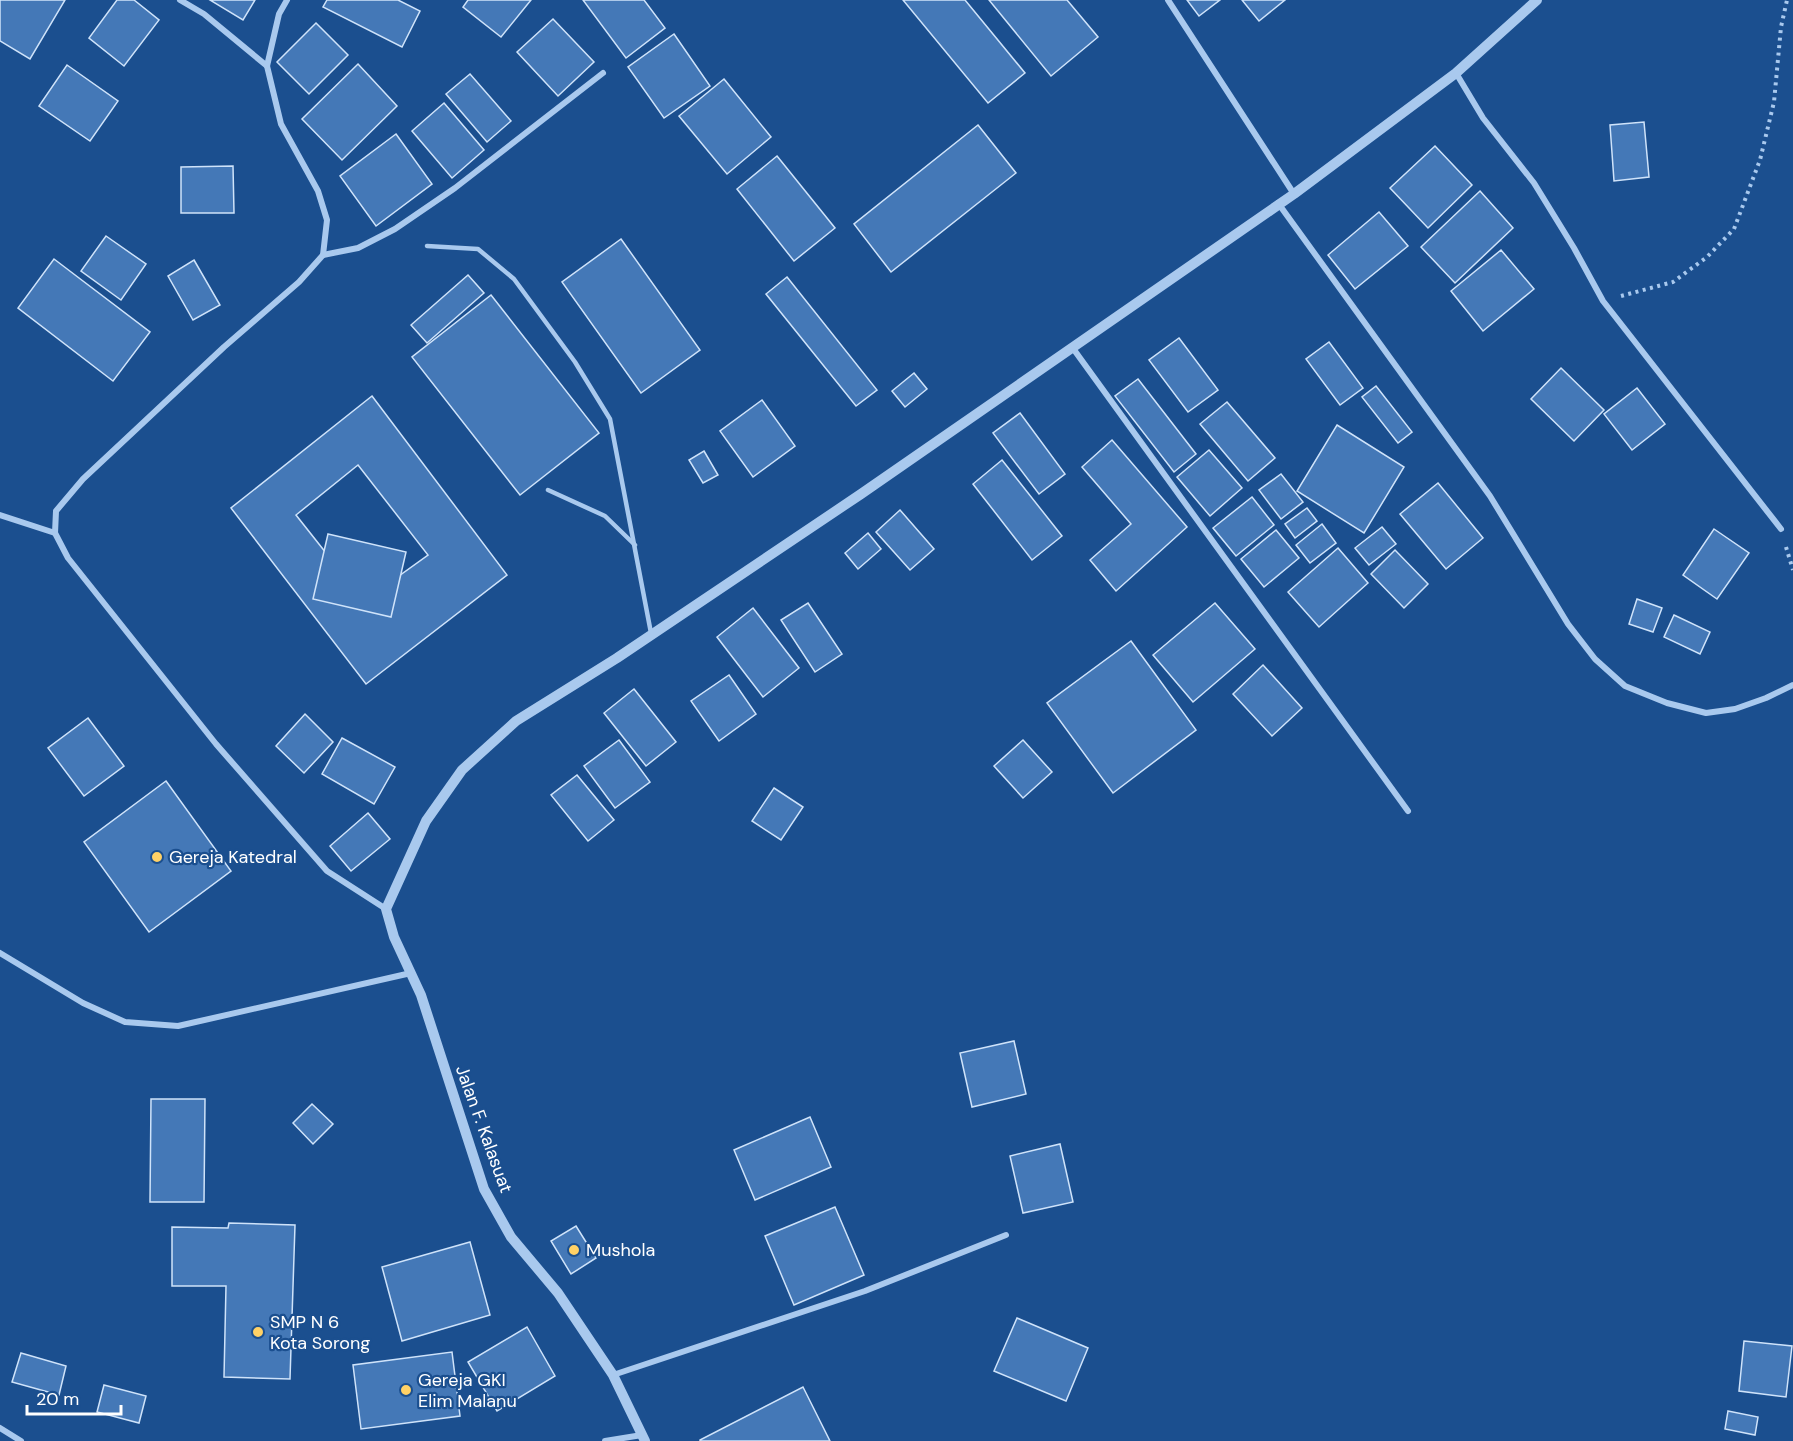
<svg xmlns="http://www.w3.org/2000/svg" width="1793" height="1441" viewBox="0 0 1793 1441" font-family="'DM Sans',sans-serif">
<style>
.building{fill:#4478b7;stroke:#cfe3fa;stroke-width:1.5;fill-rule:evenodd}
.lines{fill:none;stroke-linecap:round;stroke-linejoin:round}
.path{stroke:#a9c9ee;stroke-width:4;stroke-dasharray:3 4.5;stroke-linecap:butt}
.service{stroke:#a9c9ee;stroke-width:4.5}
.minor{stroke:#a9c9ee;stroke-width:6}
.tertiary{stroke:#a9c9ee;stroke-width:10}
.poi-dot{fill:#ffd166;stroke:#1b4f8f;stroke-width:2}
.labels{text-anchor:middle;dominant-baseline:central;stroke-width:4.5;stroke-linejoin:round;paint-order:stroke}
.poi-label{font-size:18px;fill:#fff;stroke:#1b4f8f;text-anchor:start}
.street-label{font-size:18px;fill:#fff;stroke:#1b4f8f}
</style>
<rect width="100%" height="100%" fill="#1b4f8f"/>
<!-- building -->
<g class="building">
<path d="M 0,0 L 65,0 L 30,59 L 0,41 Z"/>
<path d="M 117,0 L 134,0 L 159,20 L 124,66 L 89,38 Z"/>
<path d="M 210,0 L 255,0 L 243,20 Z"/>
<path d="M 327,0 L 398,0 L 420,11 L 402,47 L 323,7 Z"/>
<path d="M 468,0 L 531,0 L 501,37 L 463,7 Z"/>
<path d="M 583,0 L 644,0 L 665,28 L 626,58 Z"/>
<path d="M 903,0 L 965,0 L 1025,73 L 988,103 Z"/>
<path d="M 989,0 L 1067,0 L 1098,37 L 1051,76 Z"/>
<path d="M 1187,0 L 1220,0 L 1199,16 Z"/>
<path d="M 1242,0 L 1285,0 L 1259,21 Z"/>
<path d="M 553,19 L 594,62 L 558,96 L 517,52 Z"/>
<path d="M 316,23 L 348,55 L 309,94 L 277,62 Z"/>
<path d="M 674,34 L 710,86 L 664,118 L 628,67 Z"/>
<path d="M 358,64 L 397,106 L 342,160 L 302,119 Z"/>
<path d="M 67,65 L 118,101 L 90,141 L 39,106 Z"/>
<path d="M 470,74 L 511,121 L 487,142 L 446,94 Z"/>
<path d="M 724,79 L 771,137 L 727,174 L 679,116 Z"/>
<path d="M 444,103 L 484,150 L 452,178 L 412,131 Z"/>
<path d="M 1644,122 L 1649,177 L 1614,181 L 1610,125 Z"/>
<path d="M 978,125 L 1016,173 L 891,272 L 854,224 Z"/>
<path d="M 396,134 L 432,184 L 376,226 L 340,176 Z"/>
<path d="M 1435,146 L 1472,185 L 1428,228 L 1390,188 Z"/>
<path d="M 777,156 L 835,228 L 794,261 L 737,189 Z"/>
<path d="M 233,166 L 234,213 L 181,213 L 181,167 Z"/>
<path d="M 1480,191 L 1513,228 L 1455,283 L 1421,247 Z"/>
<path d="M 1379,212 L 1408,246 L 1355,289 L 1328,255 Z"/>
<path d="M 106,236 L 146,264 L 121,300 L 81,271 Z"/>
<path d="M 621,239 L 700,350 L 641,393 L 562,282 Z"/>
<path d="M 1501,250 L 1534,289 L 1483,331 L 1451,291 Z"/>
<path d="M 54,259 L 150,332 L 113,381 L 18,308 Z"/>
<path d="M 194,260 L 220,305 L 193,320 L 168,276 Z"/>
<path d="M 468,275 L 484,293 L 427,343 L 411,325 Z"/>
<path d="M 787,277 L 877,390 L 856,406 L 766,294 Z"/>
<path d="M 491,295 L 599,433 L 520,495 L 412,357 Z"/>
<path d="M 1179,338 L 1218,390 L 1188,412 L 1149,360 Z"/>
<path d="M 1329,342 L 1363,388 L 1340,405 L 1306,359 Z"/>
<path d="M 1561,368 L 1604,410 L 1574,441 L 1531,399 Z"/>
<path d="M 914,373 L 927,389 L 905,407 L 892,391 Z"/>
<path d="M 1138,379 L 1196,454 L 1174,472 L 1115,396 Z"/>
<path d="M 1376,386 L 1412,432 L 1398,443 L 1362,397 Z"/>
<path d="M 1637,388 L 1665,424 L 1632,450 L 1604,414 Z"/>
<path d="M 372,396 L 507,575 L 366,684 L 231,508 ZM 358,465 L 428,555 L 364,601 L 296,515 Z"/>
<path d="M 762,400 L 795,446 L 753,477 L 720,431 Z"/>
<path d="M 1227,402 L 1275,458 L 1248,481 L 1200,424 Z"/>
<path d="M 1020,413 L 1065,474 L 1039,494 L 993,433 Z"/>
<path d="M 1337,425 L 1404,467 L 1364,533 L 1297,491 Z"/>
<path d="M 1112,440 L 1187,527 L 1116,591 L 1090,560 L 1131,524 L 1082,467 Z"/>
<path d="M 1209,450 L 1242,488 L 1210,516 L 1177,477 Z"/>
<path d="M 704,451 L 718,475 L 703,483 L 689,460 Z"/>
<path d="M 1002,460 L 1062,536 L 1032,560 L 973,484 Z"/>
<path d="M 1281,474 L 1303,502 L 1281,519 L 1259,490 Z"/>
<path d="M 1438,483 L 1483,538 L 1446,569 L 1400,514 Z"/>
<path d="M 1252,497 L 1274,525 L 1236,556 L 1213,528 Z"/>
<path d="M 1307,508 L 1317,521 L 1295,538 L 1285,524 Z"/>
<path d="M 900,510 L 934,549 L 910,570 L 876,532 Z"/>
<path d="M 1322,524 L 1336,543 L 1310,563 L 1296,545 Z"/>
<path d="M 1382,527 L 1396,544 L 1369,565 L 1355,548 Z"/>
<path d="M 1714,529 L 1749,553 L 1717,599 L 1683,575 Z"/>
<path d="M 1276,530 L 1299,558 L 1264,587 L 1241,559 Z"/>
<path d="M 868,533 L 881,549 L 858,569 L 845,553 Z"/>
<path d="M 328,534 L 406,552 L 391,617 L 313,599 Z"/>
<path d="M 1338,548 L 1368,583 L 1319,627 L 1288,592 Z"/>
<path d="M 1395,550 L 1428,584 L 1404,608 L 1371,574 Z"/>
<path d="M 1637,599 L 1662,608 L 1653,632 L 1629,624 Z"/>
<path d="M 808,603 L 842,654 L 815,672 L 781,620 Z"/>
<path d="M 1215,603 L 1255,649 L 1193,702 L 1153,655 Z"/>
<path d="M 753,608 L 799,668 L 763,697 L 717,637 Z"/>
<path d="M 1674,615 L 1710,632 L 1700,654 L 1664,637 Z"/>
<path d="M 1131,641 L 1196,730 L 1113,793 L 1047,703 Z"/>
<path d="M 1263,665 L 1302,708 L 1272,736 L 1233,694 Z"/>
<path d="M 729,675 L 756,714 L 719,741 L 691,701 Z"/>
<path d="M 634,689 L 676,742 L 646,766 L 604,713 Z"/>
<path d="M 305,714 L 333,742 L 304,773 L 276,746 Z"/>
<path d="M 88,718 L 124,766 L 84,796 L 48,748 Z"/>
<path d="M 342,738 L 395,767 L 374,804 L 322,774 Z"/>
<path d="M 619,740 L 650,782 L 615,808 L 584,766 Z"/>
<path d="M 1023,740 L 1052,772 L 1023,798 L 994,766 Z"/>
<path d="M 577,775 L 614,820 L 588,841 L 551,795 Z"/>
<path d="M 166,781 L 231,871 L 149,932 L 84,842 Z"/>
<path d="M 774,788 L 803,807 L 781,840 L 752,821 Z"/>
<path d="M 368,813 L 390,839 L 351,871 L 330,846 Z"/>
<path d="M 1014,1041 L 1026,1094 L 972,1107 L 960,1053 Z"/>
<path d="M 151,1099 L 205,1099 L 204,1202 L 150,1202 Z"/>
<path d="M 312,1104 L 333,1124 L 313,1144 L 293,1123 Z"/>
<path d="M 810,1117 L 831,1167 L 755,1200 L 734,1150 Z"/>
<path d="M 1060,1144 L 1073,1202 L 1023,1213 L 1010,1156 Z"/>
<path d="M 835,1207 L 864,1275 L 794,1305 L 765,1236 Z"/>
<path d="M 229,1223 L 295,1225 L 290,1379 L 224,1377 L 226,1286 L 172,1286 L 172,1227 L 228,1228 Z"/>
<path d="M 576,1226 L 596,1258 L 571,1274 L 551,1241 Z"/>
<path d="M 470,1242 L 490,1315 L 402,1341 L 382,1267 Z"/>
<path d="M 1017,1318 L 1088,1348 L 1066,1401 L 994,1371 Z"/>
<path d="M 527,1327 L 555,1376 L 497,1411 L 468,1362 Z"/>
<path d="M 1744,1341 L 1792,1346 L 1786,1397 L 1739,1391 Z"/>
<path d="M 452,1352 L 460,1416 L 361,1429 L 353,1365 Z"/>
<path d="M 21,1353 L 66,1366 L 59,1395 L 12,1382 Z"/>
<path d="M 104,1385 L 146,1396 L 139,1423 L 97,1412 Z"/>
<path d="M 803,1387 L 830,1441 L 700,1441 L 700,1440 Z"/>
<path d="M 1728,1411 L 1758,1417 L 1755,1435 L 1725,1429 Z"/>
</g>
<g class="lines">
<!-- path -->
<g class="path">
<path d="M 1621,296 L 1673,282 L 1707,257 L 1734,229 L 1760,160 L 1774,102 L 1781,27 L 1787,0"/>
<path d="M 1786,547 L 1793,570"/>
</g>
<!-- service -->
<g class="service">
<path d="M 427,246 L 478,249 L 514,279 L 575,362 L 610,419 L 651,633"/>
<path d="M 548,490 L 605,516 L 635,545"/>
</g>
<!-- minor -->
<g class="minor">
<path d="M 180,0 L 204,14 L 267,66"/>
<path d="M 287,0 L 279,14 L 267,66 L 281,124 L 318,191 L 327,220 L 323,255 L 299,282 L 224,347 L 83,479 L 56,511 L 55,533 L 68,558 L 216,744 L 327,871 L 386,909"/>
<path d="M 1168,0 L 1294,194"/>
<path d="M 1456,73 L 1483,118 L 1534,183 L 1574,248 L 1603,301 L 1781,529"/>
<path d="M 1278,203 L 1490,496 L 1568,624 L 1595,659 L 1625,686 L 1667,703 L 1706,713 L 1735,709 L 1766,698 L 1793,685"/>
<path d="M 323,255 L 358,248 L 395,229 L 455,188 L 603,73"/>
<path d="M 1072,347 L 1408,811"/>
<path d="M 0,515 L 55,533"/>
<path d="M 0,953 L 83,1003 L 125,1022 L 178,1026 L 411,973"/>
<path d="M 613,1375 L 865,1291 L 1006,1235"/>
<path d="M 0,1428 L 21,1441"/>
<path d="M 605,1441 L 642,1435"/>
</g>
<!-- tertiary -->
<path class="tertiary" d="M 645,1441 L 613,1375 L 558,1293 L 511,1237 L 484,1189 L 421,995 L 394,937 L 386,909 L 426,821 L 462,770 L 516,721 L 617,658 L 861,494 L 1294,194 L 1456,73 L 1537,0"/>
</g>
<!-- markers -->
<g class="poi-dot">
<circle cx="157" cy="857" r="6"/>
<circle cx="574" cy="1250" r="6"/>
<circle cx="258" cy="1332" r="6"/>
<circle cx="406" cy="1390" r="6"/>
</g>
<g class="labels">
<!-- poi labels -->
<g class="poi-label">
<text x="169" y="857">Gereja Katedral</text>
<text x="586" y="1250">Mushola</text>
<text x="270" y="1322">SMP N 6<tspan x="270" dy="21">Kota Sorong</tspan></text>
<text x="418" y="1380">Gereja GKI<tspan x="418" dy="21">Elim Malanu</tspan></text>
</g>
<!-- street labels -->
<g class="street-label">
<text transform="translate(484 1129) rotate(70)">Jalan F. Kalasuat</text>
</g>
</g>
<!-- scale -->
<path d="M27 1405v9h94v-9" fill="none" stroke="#ffffff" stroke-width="3"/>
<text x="36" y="1405" font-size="18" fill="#ffffff" stroke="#1b4f8f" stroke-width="4.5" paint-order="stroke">20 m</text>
</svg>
